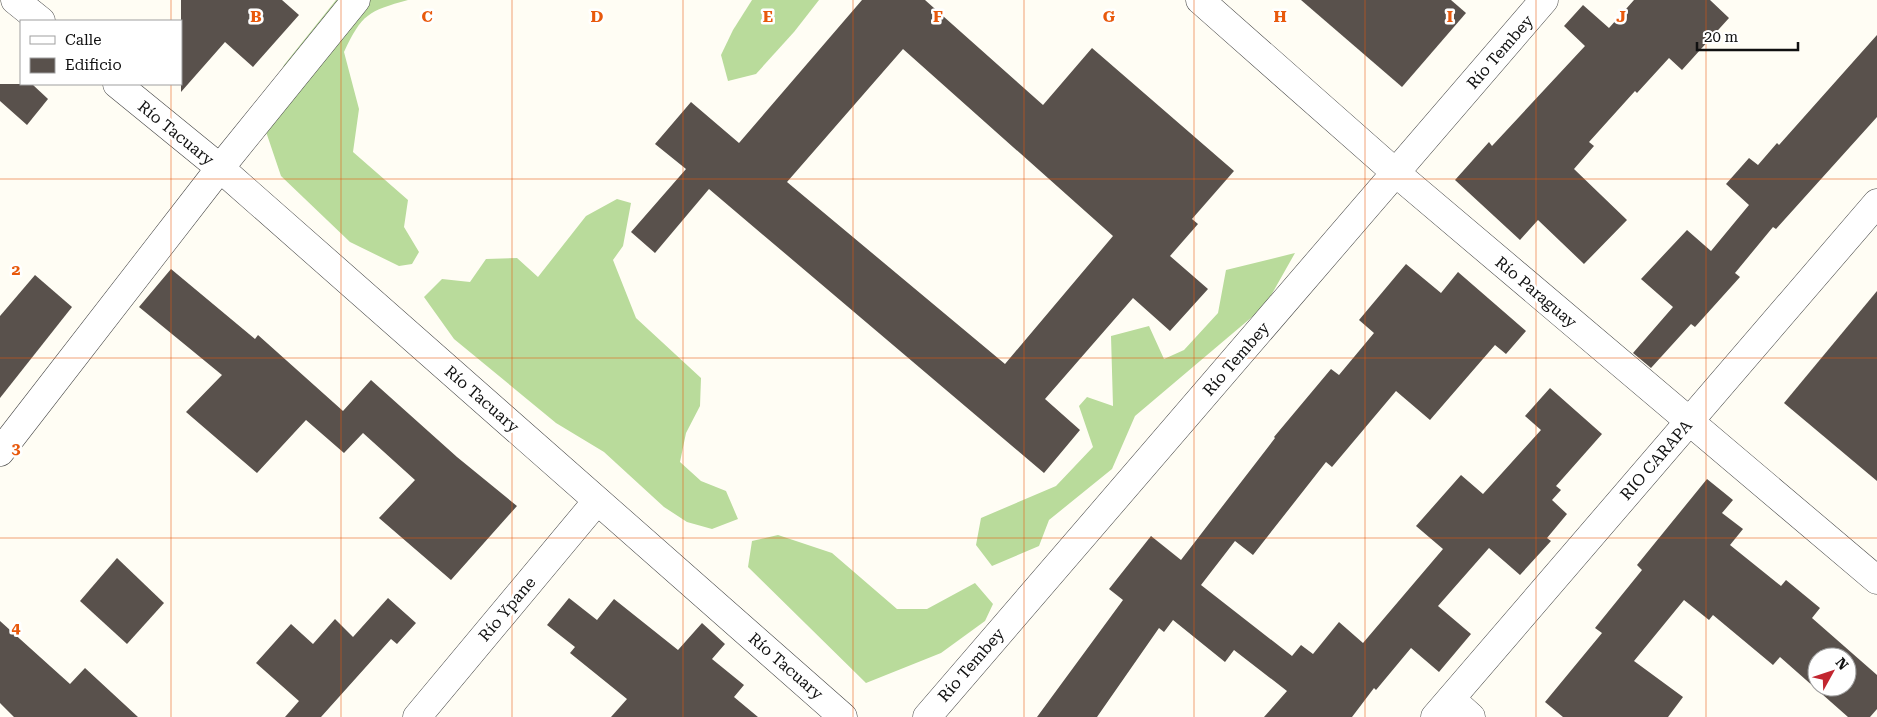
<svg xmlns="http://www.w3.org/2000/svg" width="1877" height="717" viewBox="0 0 1877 717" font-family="'Roboto Serif',serif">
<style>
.forest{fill:#b9db9b}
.building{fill:#59514c;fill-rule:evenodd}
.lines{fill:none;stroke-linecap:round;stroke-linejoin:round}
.street-casing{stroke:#434343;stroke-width:29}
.street{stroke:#fff;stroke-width:28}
.grid{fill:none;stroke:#e8590c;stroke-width:1;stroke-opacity:0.55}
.labels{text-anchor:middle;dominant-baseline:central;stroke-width:5;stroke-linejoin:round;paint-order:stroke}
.street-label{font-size:16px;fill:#101010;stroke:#fff}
.grid-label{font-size:16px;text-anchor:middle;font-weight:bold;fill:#e8590c;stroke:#fff;stroke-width:5;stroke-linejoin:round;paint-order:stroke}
</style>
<rect width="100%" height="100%" fill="#fffdf4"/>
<!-- forest -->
<g class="forest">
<path d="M 336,0 L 408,0 C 368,11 362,14 344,52 L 359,109 L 353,152 L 408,200 L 404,227 L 419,252 L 412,264 L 399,266 L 350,242 L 281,176 L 260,114 L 284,65 Z"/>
<path d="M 752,0 L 819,0 L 794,32 L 756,74 L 728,81 L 721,55 L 733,30 Z"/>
<path d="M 617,199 L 631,203 L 623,246 L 613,260 L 636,318 L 701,378 L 700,406 L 686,433 L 680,462 L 701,481 L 726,491 L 738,519 L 712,529 L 687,522 L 664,507 L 604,452 L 556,423 L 454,339 L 424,297 L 442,279 L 470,282 L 486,259 L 517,258 L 538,277 L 586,216 Z"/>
<path d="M 1295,253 L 1265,306 L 1135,416 L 1112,469 L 1049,520 L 1039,546 L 992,566 L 976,545 L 981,518 L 1056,486 L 1093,447 L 1079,406 L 1087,397 L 1113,406 L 1111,336 L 1149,326 L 1164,359 L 1184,350 L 1218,313 L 1226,270 Z"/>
<path d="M 778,535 L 832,553 L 897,609 L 927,609 L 975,583 L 993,604 L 985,621 L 941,653 L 866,683 L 748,567 L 752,541 Z"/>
</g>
<!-- building -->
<g class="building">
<path d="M 181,0 L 282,0 L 299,15 L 253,67 L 225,42 L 181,92 Z"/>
<path d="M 862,0 L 925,0 L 1043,105 L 1092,48 L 1234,171 L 1192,219 L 1198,224 L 1170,256 L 1208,289 L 1170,331 L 1133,298 L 1045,399 L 1080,430 L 1044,473 L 709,189 L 655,253 L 631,232 L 686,169 L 655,144 L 691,102 L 739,143 ZM 903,49 L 1113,236 L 1005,364 L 787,182 Z"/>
<path d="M 1301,0 L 1451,0 L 1466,13 L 1402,87 Z"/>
<path d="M 1634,0 L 1710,0 L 1729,18 L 1682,70 L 1669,58 L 1637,93 L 1635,91 L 1589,142 L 1594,146 L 1574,169 L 1627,220 L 1584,264 L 1538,220 L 1520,240 L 1455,180 L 1489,142 L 1492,146 L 1585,46 L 1564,26 L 1583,5 L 1609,28 Z"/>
<path d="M 1877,35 L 1877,117 L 1776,229 L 1773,227 L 1735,273 L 1740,277 L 1695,327 L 1691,324 L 1651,368 L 1633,353 L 1673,307 L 1641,279 L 1687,230 L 1711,251 L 1749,205 L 1726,184 L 1749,158 L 1758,165 L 1777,143 L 1779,145 Z"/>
<path d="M 0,84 L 32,84 L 48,99 L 27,125 L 0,101 Z"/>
<path d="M 1406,264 L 1441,293 L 1458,272 L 1526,331 L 1506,354 L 1495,345 L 1430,420 L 1396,391 L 1332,467 L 1326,462 L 1253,555 L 1235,541 L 1201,585 L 1292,656 L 1301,645 L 1313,654 L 1339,622 L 1363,643 L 1443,549 L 1416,526 L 1461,475 L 1483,494 L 1541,430 L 1525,416 L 1550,388 L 1602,434 L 1556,486 L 1561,490 L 1552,500 L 1567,514 L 1547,538 L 1551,541 L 1520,575 L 1489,548 L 1438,606 L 1471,634 L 1439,672 L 1411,648 L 1376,690 L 1374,688 L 1352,717 L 1264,717 L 1287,691 L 1234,650 L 1225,662 L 1173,620 L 1164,632 L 1159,628 L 1097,717 L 1037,717 L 1123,600 L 1109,589 L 1151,536 L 1181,560 L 1275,438 L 1274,437 L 1331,369 L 1339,375 L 1374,333 L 1359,320 Z"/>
<path d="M 171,269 L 255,339 L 258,335 L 343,411 L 371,380 L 457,457 L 517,506 L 451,580 L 379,518 L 415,480 L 363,433 L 344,453 L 306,420 L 257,473 L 186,412 L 222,375 L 139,307 Z"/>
<path d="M 35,275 L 72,307 L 0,398 L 0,316 Z"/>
<path d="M 1877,291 L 1877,481 L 1784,403 Z"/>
<path d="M 1707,479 L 1733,500 L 1722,513 L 1743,529 L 1730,545 L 1781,586 L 1786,580 L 1820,608 L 1812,618 L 1877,675 L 1877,709 L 1870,717 L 1848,717 L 1780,657 L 1773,665 L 1713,615 L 1709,620 L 1684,600 L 1634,661 L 1683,697 L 1668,717 L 1563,717 L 1545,702 L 1602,633 L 1595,628 L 1642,570 L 1637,565 ZM 1817,657 L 1847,657 L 1847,687 L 1817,687 Z"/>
<path d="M 117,558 L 164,603 L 127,644 L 80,601 Z"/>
<path d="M 388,598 L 416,623 L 397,644 L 391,639 L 321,717 L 285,717 L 299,701 L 256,663 L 291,624 L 313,644 L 335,619 L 353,637 Z"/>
<path d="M 569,598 L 597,620 L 614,599 L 678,650 L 702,623 L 725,644 L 712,659 L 744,685 L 734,697 L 758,717 L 611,717 L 627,699 L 570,653 L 575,647 L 547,625 Z"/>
<path d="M 0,621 L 70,684 L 85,668 L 138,717 L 14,717 L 0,703 Z"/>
</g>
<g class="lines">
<!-- street casing -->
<g class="street-casing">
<g id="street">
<path d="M 15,0 L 41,21"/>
<path d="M 1200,0 L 1396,173 L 1877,580"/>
<path d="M 117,84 L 220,168 L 843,717"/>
<path d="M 0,452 L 220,168 L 356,0"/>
<path d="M 1451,699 L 1471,717"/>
<path d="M 417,717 L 597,501"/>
<path d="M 927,717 L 1544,0"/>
<path d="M 1435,717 L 1877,203"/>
</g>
</g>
<!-- street -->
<use href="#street" class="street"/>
</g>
<!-- grid -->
<path class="grid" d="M 171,0 L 171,21M 341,0 L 341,717M 512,0 L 512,717M 683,0 L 683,717M 853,0 L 853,717M 1024,0 L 1024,717M 1194,0 L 1194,717M 1365,0 L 1365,717M 1536,0 L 1536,717M 1706,0 L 1706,717M 171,84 L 171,717M 0,179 L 1877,179M 0,358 L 1877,358M 0,538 L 1877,538"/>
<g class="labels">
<!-- street labels -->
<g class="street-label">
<text transform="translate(1500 52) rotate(-49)">Río Tembey</text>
<text transform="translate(176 133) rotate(39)">Río Tacuary</text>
<text transform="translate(1536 292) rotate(40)">Río Paraguay</text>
<text transform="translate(1236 359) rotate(-49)">Río Tembey</text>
<text transform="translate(482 399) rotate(41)">Río Tacuary</text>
<text transform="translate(1656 460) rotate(-49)">RIO CARAPA</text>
<text transform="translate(507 609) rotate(-50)">Río Ypane</text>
<text transform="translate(971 665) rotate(-49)">Río Tembey</text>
<text transform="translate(786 666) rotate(41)">Río Tacuary</text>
</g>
</g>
<g class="grid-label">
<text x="256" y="22">B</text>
<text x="427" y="22">C</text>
<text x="597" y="22">D</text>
<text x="768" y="22">E</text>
<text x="938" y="22">F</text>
<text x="1109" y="22">G</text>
<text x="1280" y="22">H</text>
<text x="1450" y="22">I</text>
<text x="1621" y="22">J</text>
<text x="16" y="275">2</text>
<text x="16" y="454">3</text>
<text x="16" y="633">4</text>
</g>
<!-- legend -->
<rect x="20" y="20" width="162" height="65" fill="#ffffff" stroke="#9f9f9f"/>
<rect x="30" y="36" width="25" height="8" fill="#ffffff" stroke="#9f9f9f"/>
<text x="65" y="45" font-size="15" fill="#101010">Calle</text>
<rect x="30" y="58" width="25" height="15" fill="#59514c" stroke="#9f9f9f"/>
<text x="65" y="70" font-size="15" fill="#101010">Edificio</text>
<!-- north arrow -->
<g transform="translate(1832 672) rotate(50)"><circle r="24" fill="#ffffff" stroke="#9f9f9f"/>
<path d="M0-4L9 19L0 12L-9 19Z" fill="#c22630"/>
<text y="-8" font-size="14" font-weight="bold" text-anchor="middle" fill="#101010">N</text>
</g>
<!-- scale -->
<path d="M1697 42v8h101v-8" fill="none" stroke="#101010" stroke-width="2.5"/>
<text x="1704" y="42" font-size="15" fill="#101010" stroke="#ffffff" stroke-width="4" paint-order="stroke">20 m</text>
</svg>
